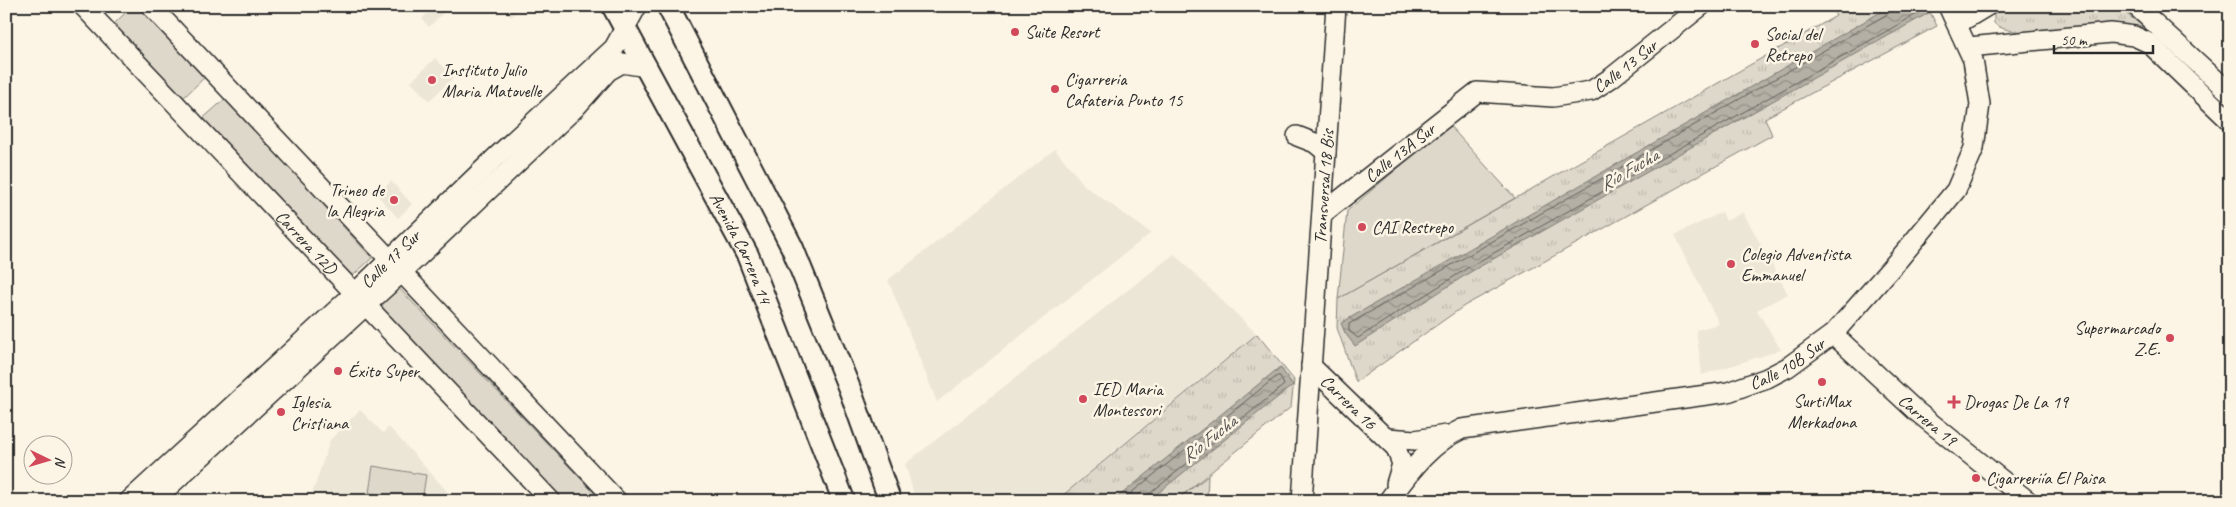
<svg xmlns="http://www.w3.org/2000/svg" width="2236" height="507" viewBox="0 0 2236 507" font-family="Caveat,sans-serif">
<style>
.built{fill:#ece6d7}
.grass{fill:url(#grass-tufts);stroke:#84827a}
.park{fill:#ded8ca;stroke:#84827a}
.water{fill:url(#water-waves);stroke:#7d7b74}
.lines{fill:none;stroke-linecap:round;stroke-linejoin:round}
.shore{stroke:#62605c;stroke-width:1}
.secondary-casing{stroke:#2b2b2b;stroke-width:22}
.primary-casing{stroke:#2b2b2b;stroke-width:25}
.secondary{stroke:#fcf5e5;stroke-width:19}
.primary{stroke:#fcf5e5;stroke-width:21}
.poi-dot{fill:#d1495b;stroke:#fcf5e5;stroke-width:2}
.labels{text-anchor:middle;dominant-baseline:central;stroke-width:5;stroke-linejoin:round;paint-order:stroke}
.poi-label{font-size:18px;fill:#2b2b2b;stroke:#fcf5e5;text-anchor:start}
.street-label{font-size:18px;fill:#2b2b2b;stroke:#fcf5e5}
.water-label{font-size:19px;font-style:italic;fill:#545350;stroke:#fcf5e5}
</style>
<defs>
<pattern id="grass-tufts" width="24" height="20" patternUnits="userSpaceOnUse" patternTransform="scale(1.25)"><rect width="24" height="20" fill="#ded8ca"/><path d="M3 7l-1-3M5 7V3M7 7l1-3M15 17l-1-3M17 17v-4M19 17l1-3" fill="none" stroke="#bfbaae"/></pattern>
<pattern id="water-waves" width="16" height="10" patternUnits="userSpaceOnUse" patternTransform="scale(1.25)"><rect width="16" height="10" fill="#b4b0a5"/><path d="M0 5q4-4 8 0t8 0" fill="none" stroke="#938f87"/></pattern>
</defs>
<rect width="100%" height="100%" fill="#fcf5e5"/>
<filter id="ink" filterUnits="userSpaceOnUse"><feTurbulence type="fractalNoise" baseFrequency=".02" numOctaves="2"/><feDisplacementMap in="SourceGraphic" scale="10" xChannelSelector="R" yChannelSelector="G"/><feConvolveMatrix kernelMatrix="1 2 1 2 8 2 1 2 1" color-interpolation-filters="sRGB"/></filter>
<g filter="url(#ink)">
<!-- built -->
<g class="built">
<path d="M 433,6 L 449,7 L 429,27 L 422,19 Z"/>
<path d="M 500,6 L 522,6 L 511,17 Z"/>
<path d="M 435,58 L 454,77 L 429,101 L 411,82 Z"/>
<path d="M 1055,149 L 1085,186 L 1151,233 L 937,402 L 888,280 Z"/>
<path d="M 391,181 L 412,204 L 398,218 L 377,195 Z"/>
<path d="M 1722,212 L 1726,221 L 1743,212 L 1788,294 L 1757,310 L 1781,350 L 1702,375 L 1696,330 L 1719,324 L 1675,235 Z"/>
<path d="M 1174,254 L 1257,334 L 1056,501 L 916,501 L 905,464 Z"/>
<path d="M 360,410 L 383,433 L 389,427 L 456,501 L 368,501 L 312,494 L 330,440 Z"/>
</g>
<!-- grass -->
<g class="grass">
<path d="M 1830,6 L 1927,6 L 1937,26 L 1765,118 L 1772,135 L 1464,306 L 1356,382 L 1337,328 L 1338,299 L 1836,16 Z"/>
<path d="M 2003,6 L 2116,6 L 2144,27 C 2113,25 2012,43 1994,23 L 1994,11 Z"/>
<path d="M 1257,334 L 1294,380 L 1291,407 L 1175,501 L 1056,501 Z"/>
</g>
<!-- park -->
<g class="park">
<path d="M 132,6 L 141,6 L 207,75 L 178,103 L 108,30 Z"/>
<path d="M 226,98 L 372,258 L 346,282 L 200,121 Z"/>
<path d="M 1449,125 L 1515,198 L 1338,299 L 1347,211 Z"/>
<path d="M 397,286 L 602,501 L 558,501 L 376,303 Z"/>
<path d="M 373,466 L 426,475 L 422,501 L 369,493 Z"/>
<path d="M 1208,476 L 1207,501 L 1175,501 Z"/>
</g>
<!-- water -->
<g class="water">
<path d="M 1891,6 L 1941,6 L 1472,271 L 1355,346 L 1345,333 L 1341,323 Z"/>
<path d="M 1280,367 L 1293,385 L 1148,501 L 1113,501 Z"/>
</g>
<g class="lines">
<!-- shore -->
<g class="shore">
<path d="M 1892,6 L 1889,13 L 1349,324 L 1349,331 L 1358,338 L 1469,267 L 1931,6"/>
<path d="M 1121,501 L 1277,376 L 1280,376 L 1284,385 L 1148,495 L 1146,501"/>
</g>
<!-- secondary casing -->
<g class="secondary-casing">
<g id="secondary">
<path id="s1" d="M 83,6 L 551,501"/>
<path d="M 151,6 L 617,501"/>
<path d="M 2136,6 L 2230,93"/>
<path d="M 1957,24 L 1987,6"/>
<path d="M 1969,47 L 2111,33 L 2134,36 L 2149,43 L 2230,121"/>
<path d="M 1297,136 L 1315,143 L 1326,152"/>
<path id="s2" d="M 1322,214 L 1477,92 L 1553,97 L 1591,91 L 1611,78 L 1701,6"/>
<path id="s3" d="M 1833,334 L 1916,411 L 2028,501"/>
<path id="s4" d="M 1311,366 L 1396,448 L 1402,464 L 1396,484"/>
<path d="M 1387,438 L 1415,440 L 1446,435"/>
<path id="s5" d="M 129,501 L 355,293 L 495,158 L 614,48 L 637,6"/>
<path d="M 153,501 L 401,273 L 576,107 L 608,71 L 622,63 L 647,67"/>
<path id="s6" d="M 1302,501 L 1336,6"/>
<path id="s7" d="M 1388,501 C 1410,472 1429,444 1462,429 L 1728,392 L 1767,378 L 1788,367 L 1833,334 L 1899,259 L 1956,190 L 1974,148 L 1980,104 L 1973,60 L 1948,6"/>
</g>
</g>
<!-- primary casing -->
<g class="primary-casing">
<g id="primary">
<path id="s8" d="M 613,6 L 748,256 L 844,501"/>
<path d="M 668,6 L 792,247 L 850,390 L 890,501"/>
</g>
</g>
<!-- secondary -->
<use href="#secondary" class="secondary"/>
<!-- primary -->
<use href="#primary" class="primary"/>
</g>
</g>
<!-- markers -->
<g class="poi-dot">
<circle cx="1015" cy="32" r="5"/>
<circle cx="1755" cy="44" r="5"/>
<circle cx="432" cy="80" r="5"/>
<circle cx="1055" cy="89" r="5"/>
<circle cx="394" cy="200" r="5"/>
<circle cx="1362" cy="227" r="5"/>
<circle cx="1731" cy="264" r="5"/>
<circle cx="2170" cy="338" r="5"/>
<circle cx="338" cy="371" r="5"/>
<circle cx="1822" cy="382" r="5"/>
<circle cx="1083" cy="399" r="5"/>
<path d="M1951.5 394.5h5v5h5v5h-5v5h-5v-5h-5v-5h5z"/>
<circle cx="281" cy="412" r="5"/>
<circle cx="1976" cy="478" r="5"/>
</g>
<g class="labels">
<!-- poi labels -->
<g class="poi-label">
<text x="1025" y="32">Suite Resort</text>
<text x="1765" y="34">Social del<tspan x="1765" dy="21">Retrepo</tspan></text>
<text x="442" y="70">Instituto Julio<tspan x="442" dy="21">Maria Matovelle</tspan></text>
<text x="1065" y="79">Cigarreria<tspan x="1065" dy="21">Cafateria Punto 15</tspan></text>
<text x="384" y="190" text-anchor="end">Trineo de<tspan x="384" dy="21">la Alegria</tspan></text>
<text x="1372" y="227">CAI Restrepo</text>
<text x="1741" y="254">Colegio Adventista<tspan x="1741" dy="21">Emmanuel</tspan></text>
<text x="2160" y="328" text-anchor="end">Supermarcado<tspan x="2160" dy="21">Z.E.</tspan></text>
<text x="348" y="371">Éxito Super</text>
<text x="1093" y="389">IED Maria<tspan x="1093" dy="21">Montessori</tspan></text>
<text x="1822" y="401" text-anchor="middle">SurtiMax<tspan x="1822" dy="21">Merkadona</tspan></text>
<text x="291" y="402">Iglesia<tspan x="291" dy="21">Cristiana</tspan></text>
<text x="1964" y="402">Drogas De La 19</text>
<text x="1986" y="478">Cigarreriía El Paisa</text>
</g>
<!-- street labels -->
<g class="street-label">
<text stroke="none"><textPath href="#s2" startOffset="354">Calle 13 Sur</textPath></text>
<text stroke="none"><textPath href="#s2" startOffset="99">Calle 13A Sur</textPath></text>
<text stroke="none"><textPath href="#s6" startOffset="315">Transversal 18 Bis</textPath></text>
<text stroke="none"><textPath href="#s1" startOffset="325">Carrera 12D</textPath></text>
<text stroke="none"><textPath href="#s8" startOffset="274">Avenida Carrera 14</textPath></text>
<text stroke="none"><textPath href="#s5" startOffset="356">Calle 17 Sur</textPath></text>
<text stroke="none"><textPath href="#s7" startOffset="439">Calle 10B Sur</textPath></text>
<text stroke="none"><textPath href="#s4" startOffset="52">Carrera 16</textPath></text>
<text stroke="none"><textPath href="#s3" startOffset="128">Carrera 19</textPath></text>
</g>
<!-- water labels -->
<g class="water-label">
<text transform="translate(1629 170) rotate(-30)">Río Fucha</text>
<text transform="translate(1209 439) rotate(-38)">Río Fucha</text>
</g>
</g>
<!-- margin -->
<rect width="2236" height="507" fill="none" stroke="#fcf5e5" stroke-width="25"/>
<rect x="12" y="12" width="2211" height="482" fill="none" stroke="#2b2b2b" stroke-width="2" filter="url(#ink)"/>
<!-- north arrow -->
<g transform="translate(48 460) rotate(95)"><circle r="24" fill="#fcf5e5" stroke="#a8a49b"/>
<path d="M0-4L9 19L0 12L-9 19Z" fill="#d1495b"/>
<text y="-8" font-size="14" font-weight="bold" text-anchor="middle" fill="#2b2b2b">N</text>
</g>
<!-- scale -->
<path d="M2054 45v8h99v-8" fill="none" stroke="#2b2b2b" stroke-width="2.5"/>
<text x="2061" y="45" font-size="15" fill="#2b2b2b" stroke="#fcf5e5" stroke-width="4" paint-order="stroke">50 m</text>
</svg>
